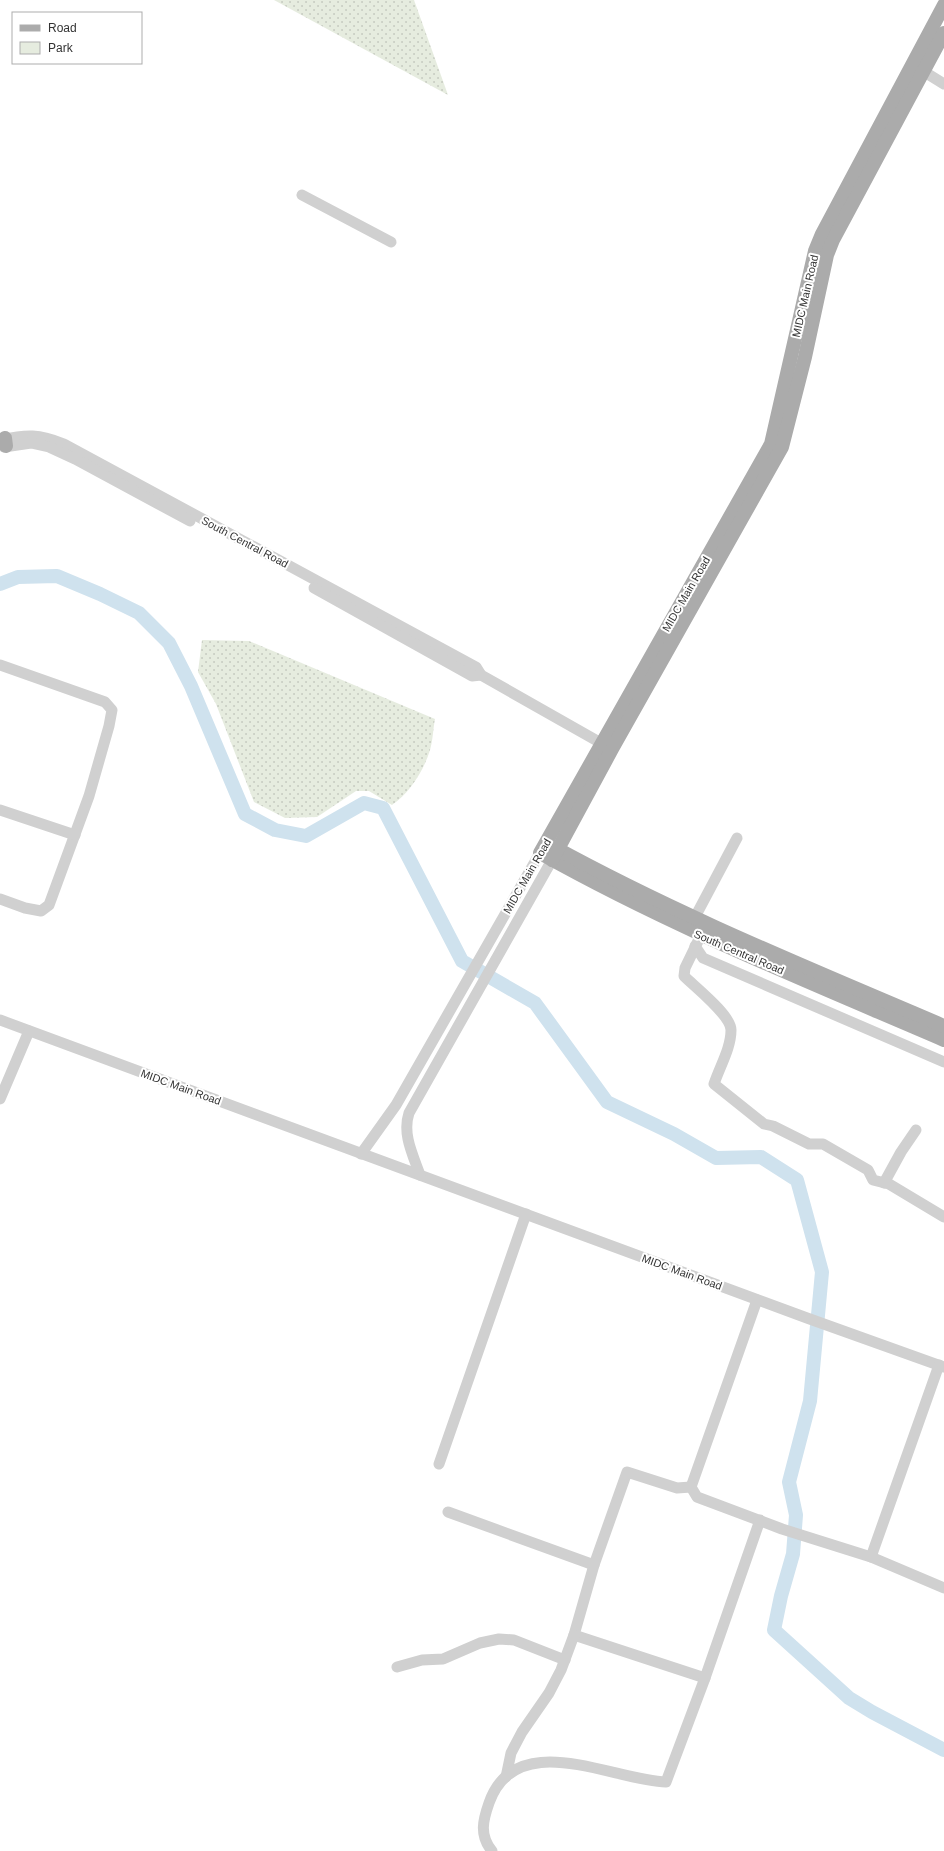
<svg xmlns="http://www.w3.org/2000/svg" width="944" height="1851" viewBox="0 0 944 1851" font-family="Arial,sans-serif">
<style>
.green{fill:url(#green-dots)}
.lines{fill:none;stroke-linecap:round;stroke-linejoin:round}
.river{stroke:#cfe2ee;stroke-width:14}
.minor{stroke:#d0d0d0;stroke-width:11}
.major{stroke:#ababab;stroke-width:14}
.labels{text-anchor:middle;dominant-baseline:central;stroke-width:4;stroke-linejoin:round;paint-order:stroke}
.street-label{font-size:11px;fill:#333;stroke:#fff}
</style>
<defs>
<pattern id="green-dots" width="8" height="8" patternUnits="userSpaceOnUse"><rect width="8" height="8" fill="#e6ecdf"/><path d="M2 2h.1M6 6h.1" fill="none" stroke="#c6cbc0" stroke-width="1.8" stroke-linecap="round"/></pattern>
</defs>
<rect width="100%" height="100%" fill="#fff"/>
<!-- green -->
<g class="green">
<path d="M 274,0 L 414,0 L 448,95 Z"/>
<path d="M 202,640 L 249,641 L 435,719 C 433,729 433,740 430,750 C 424,770 410,793 392,805 L 369,791 L 356,791 L 317,817 L 285,818 L 254,802 L 216,704 L 198,672 Z"/>
</g>
<g class="lines">
<!-- river -->
<path class="river" d="M 0,584 L 18,577 L 57,576 L 100,594 L 139,613 L 169,643 L 191,686 L 245,814 L 275,830 L 306,836 L 364,803 L 383,808 L 462,961 L 535,1003 L 607,1102 L 674,1134 L 716,1158 L 761,1157 L 797,1180 L 822,1272 L 810,1401 L 789,1482 L 796,1515 L 793,1554 L 781,1596 L 774,1630 L 849,1698 L 872,1712 L 944,1750"/>
<!-- minor -->
<g class="minor">
<path d="M 923,71 L 944,84"/>
<path d="M 302,195 L 391,242"/>
<path d="M 0,440 C 27,434 39,434 64,444 L 476,667 L 481,675 L 608,747"/>
<path d="M 4,447 L 31,443 L 49,447 L 75,459 L 190,521"/>
<path d="M 314,588 L 472,676 L 481,675"/>
<path d="M 0,665 L 105,702 L 112,710 L 109,726 L 89,796 L 49,905 L 41,911 L 25,908 L 0,899"/>
<path d="M 0,810 L 75,835"/>
<path d="M 694,919 L 737,838"/>
<path d="M 701,935 L 685,968 L 684,976 C 695,987 731,1015 731,1030 C 731,1048 720,1066 714,1084 L 764,1124 L 773,1126 L 809,1144 L 823,1144 L 868,1170 L 873,1180 L 889,1184 L 944,1217"/>
<path d="M 695,946 L 703,958 L 944,1062"/>
<path d="M 0,1020 L 807,1318 L 944,1367"/>
<path d="M 0,1099 L 29,1031"/>
<path d="M 361,1154 L 396,1105 L 540,853"/>
<path d="M 420,1175 C 413,1155 402,1134 409,1113 L 552,860"/>
<path d="M 884,1183 L 901,1152 L 916,1130"/>
<path d="M 757,1300 L 691,1487 L 697,1497 L 782,1529 L 871,1557"/>
<path d="M 939,1365 L 871,1557 L 944,1588"/>
<path d="M 439,1464 L 526,1214"/>
<path d="M 448,1512 L 594,1565 L 574,1635 L 705,1678"/>
<path d="M 594,1565 L 627,1472 L 677,1488 L 691,1487"/>
<path d="M 397,1667 L 422,1660 L 443,1659 L 480,1643 L 499,1639 L 514,1640 L 565,1660"/>
<path d="M 506,1777 L 511,1753 L 522,1732 L 549,1693 L 561,1670 L 574,1635"/>
<path d="M 492,1851 C 479,1835 483,1820 489,1803 C 516,1726 614,1781 666,1782 L 705,1678 L 760,1520"/>
</g>
<!-- major -->
<g class="major">
<path d="M 944,5 L 822,234 L 815,251 L 771,444 L 540,853 C 670,926 807,981 944,1040"/>
<path d="M 5,438 L 6,446"/>
<path d="M 550,845 C 677,915 811,969 944,1026"/>
<path d="M 552,860 L 612,749 L 782,447 L 805,357 L 827,255 L 833,240 L 944,33"/>
</g>
</g>
<g class="labels">
<!-- street labels -->
<g class="street-label">
<text transform="translate(805 296) rotate(-77)">MIDC Main Road</text>
<text transform="translate(245 542) rotate(28)">South Central Road</text>
<text transform="translate(686 594) rotate(-60)">MIDC Main Road</text>
<text transform="translate(527 876) rotate(-60)">MIDC Main Road</text>
<text transform="translate(739 952) rotate(23)">South Central Road</text>
<text transform="translate(181 1087) rotate(20)">MIDC Main Road</text>
<text transform="translate(682 1272) rotate(20)">MIDC Main Road</text>
</g>
</g>
<!-- legend -->
<rect x="12" y="12" width="130" height="52" fill="#ffffff" stroke="#adadad"/>
<rect x="20" y="25" width="20" height="6" fill="#ababab" stroke="#adadad"/>
<text x="48" y="32" font-size="12" fill="#333333">Road</text>
<rect x="20" y="42" width="20" height="12" fill="#e6ecdf" stroke="#adadad"/>
<text x="48" y="52" font-size="12" fill="#333333">Park</text>
</svg>
